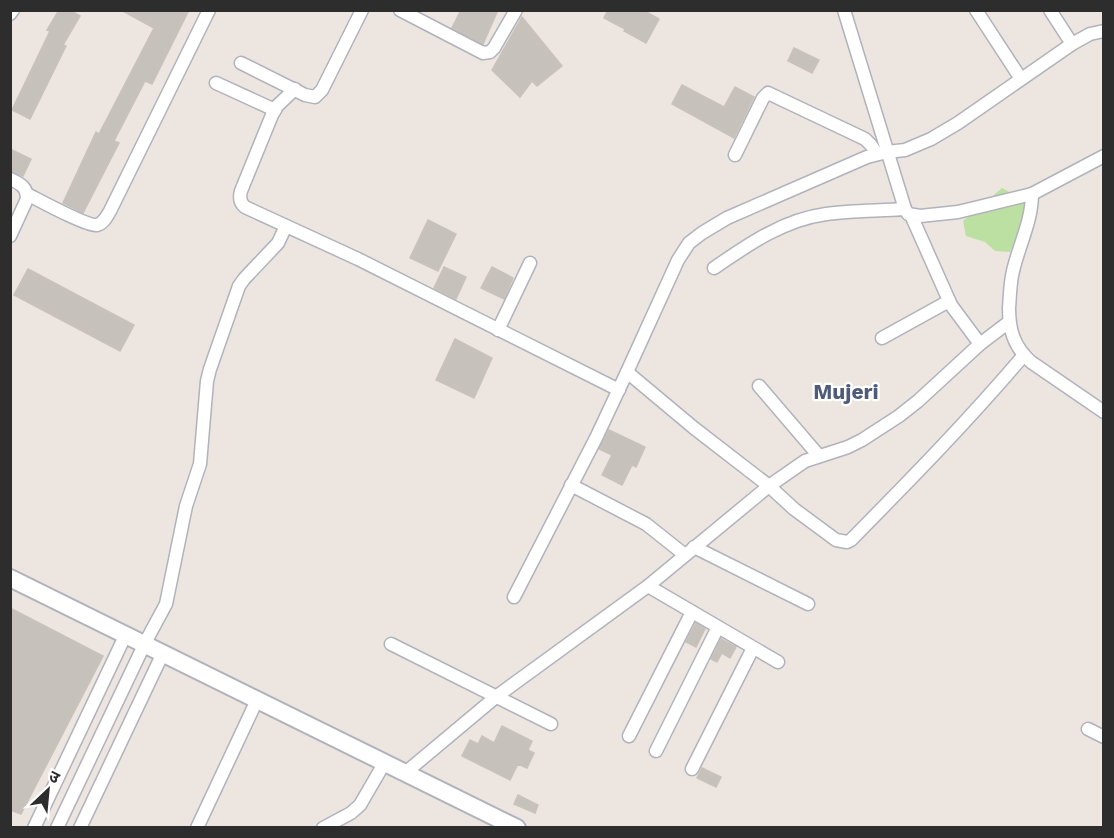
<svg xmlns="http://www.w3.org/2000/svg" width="1114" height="838" viewBox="0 0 1114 838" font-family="'Work Sans','Noto Sans Devanagari',sans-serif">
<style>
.green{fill:#bbe0a1}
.building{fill:#c6c2bb;stroke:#c9c2ba;stroke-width:1.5}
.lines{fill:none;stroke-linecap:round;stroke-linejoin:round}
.minor-casing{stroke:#b0b3bc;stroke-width:15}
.tertiary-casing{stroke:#b0b3bc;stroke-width:20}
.minor{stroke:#fff;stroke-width:12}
.tertiary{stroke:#fff;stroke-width:16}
.labels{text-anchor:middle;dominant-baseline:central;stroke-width:4.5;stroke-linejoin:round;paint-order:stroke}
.neighbourhood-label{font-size:21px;font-weight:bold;fill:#4f5b7b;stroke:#fff}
</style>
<rect width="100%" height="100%" fill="#ede6e0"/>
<!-- green -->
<path class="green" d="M 1002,188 L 1015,195 L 1026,196 L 1024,220 L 1010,252 L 995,251 L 985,242 L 966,236 L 963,221 Z"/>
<!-- building -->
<g class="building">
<path d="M 59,10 L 70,10 L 80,16 L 63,45 L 66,46 L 30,119 L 12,110 L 50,31 L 47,30 Z"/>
<path d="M 121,10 L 189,10 L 152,84 L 145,81 L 114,141 L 119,143 L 83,213 L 63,203 L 96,132 L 99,134 L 154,28 Z"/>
<path d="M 461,10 L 498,10 L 483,44 L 452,28 Z"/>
<path d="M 608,10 L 643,10 L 659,19 L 646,43 L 624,31 L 625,29 L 604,18 Z"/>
<path d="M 522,17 L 562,66 L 537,86 L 532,81 L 520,97 L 492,70 Z"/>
<path d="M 794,48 L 819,60 L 812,73 L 788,61 Z"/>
<path d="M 682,85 L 724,107 L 735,87 L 754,97 L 734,138 L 672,104 Z"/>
<path d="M 10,149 L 31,159 L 23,176 L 10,171 Z"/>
<path d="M 428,220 L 456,234 L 438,271 L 410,258 Z"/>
<path d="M 444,267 L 466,277 L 456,299 L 434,288 Z"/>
<path d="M 492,267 L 513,278 L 504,299 L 481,288 Z"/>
<path d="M 28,269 L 134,325 L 120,351 L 14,295 Z"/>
<path d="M 455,339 L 492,358 L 474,398 L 436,380 Z"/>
<path d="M 609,430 L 645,447 L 636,467 L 632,465 L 622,485 L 602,475 L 612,455 L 599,449 Z"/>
<path d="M 10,608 L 103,656 L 21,814 L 10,810 Z"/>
<path d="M 696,623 L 705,629 L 696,647 L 686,642 Z"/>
<path d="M 721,639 L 736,647 L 730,658 L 722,653 L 717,662 L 711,659 Z"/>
<path d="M 502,726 L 532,741 L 528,750 L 534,753 L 527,768 L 518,764 L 510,780 L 462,756 L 470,740 L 478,744 L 482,736 L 494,743 Z"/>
<path d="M 702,768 L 721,777 L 716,787 L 697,778 Z"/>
<path d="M 518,795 L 538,805 L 535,813 L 514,804 Z"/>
</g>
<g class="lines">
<!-- minor casing -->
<g class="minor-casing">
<g id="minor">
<path d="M 400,10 L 483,53 L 490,52 L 494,48 L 516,10"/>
<path d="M 844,10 L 905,209 L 908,214 L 920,216 L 958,212 L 1032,194 L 1104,156"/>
<path d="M 976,10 L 1021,79"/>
<path d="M 1050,10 L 1072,44"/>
<path d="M 10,14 L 13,10"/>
<path d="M 241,63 L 305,95 L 315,97 L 322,90 L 362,10"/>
<path d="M 216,83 L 275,110"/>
<path d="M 295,89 L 277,106 L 272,115 L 241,191 C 239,198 240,203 245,207 L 358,259 L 619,390"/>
<path d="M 735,155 L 763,98 L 768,93 L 865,139 L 871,145 L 877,154"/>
<path d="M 10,179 C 21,184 27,187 27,199 L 10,236"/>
<path d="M 27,194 C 39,200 86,226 97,225 C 104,223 107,216 110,211 L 209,10"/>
<path d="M 1032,194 C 1032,221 1019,245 1013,271 C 1010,283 1010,296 1009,308 C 1009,330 1014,347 1031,362 L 1104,412"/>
<path d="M 911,215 L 951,305 L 980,344"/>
<path d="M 714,268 C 749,244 783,220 826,214 C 852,210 879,211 905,209"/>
<path d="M 498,330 L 530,263"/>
<path d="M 882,338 L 949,301"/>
<path d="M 627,372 L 694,428 L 769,486 L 794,509 L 836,540 L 847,542 L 851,540 C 910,480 969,420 1024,355"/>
<path d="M 759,386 L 819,456"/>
<path d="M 571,485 L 646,524 L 685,555"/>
<path d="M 694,547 L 808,604"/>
<path d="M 648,586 L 778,662"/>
<path d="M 514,597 L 596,438 L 627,372 L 678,260 L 689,243 L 702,233 L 727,218 L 867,157 L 887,152 L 905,150 L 931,139 L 958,123 L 1072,44 L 1090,34 L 1104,31"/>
<path d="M 391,644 L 551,724"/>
<path d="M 1088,729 L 1104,737"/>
<path d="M 629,736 L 692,612"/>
<path d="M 656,751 L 718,627"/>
<path d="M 692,769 L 753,648"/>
<path d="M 405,773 L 497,696 L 648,586 L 769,486 L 805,461 L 848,447 L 862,440 L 899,416 L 918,401 L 980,344 L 1009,322"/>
<path d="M 34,828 L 126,634"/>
<path d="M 57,828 L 145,643 L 166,604 L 186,506 L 200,464 L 207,381 L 210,369 L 239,286 L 244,279 L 278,243 L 286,226"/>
<path d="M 80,828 L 163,653"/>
<path d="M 197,828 L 257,700"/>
<path d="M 323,828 L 351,813 L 360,805 L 385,762"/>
</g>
</g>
<!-- tertiary casing -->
<g class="tertiary-casing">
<path id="tertiary" d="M 10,578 L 517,828"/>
</g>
<!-- minor -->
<use href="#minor" class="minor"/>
<!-- tertiary -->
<use href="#tertiary" class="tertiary"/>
</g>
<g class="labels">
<!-- neighbourhood labels -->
<g class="neighbourhood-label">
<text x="846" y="391">Mujeri</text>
</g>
</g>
<!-- border -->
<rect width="1114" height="838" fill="none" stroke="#2d2d2d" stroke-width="24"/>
<!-- north arrow -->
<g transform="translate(48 790) rotate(26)" stroke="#ffffff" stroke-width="4.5" paint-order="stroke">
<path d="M0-4.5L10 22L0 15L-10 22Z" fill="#2d2d2d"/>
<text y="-9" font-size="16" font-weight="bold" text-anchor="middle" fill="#2d2d2d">उ</text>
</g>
</svg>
